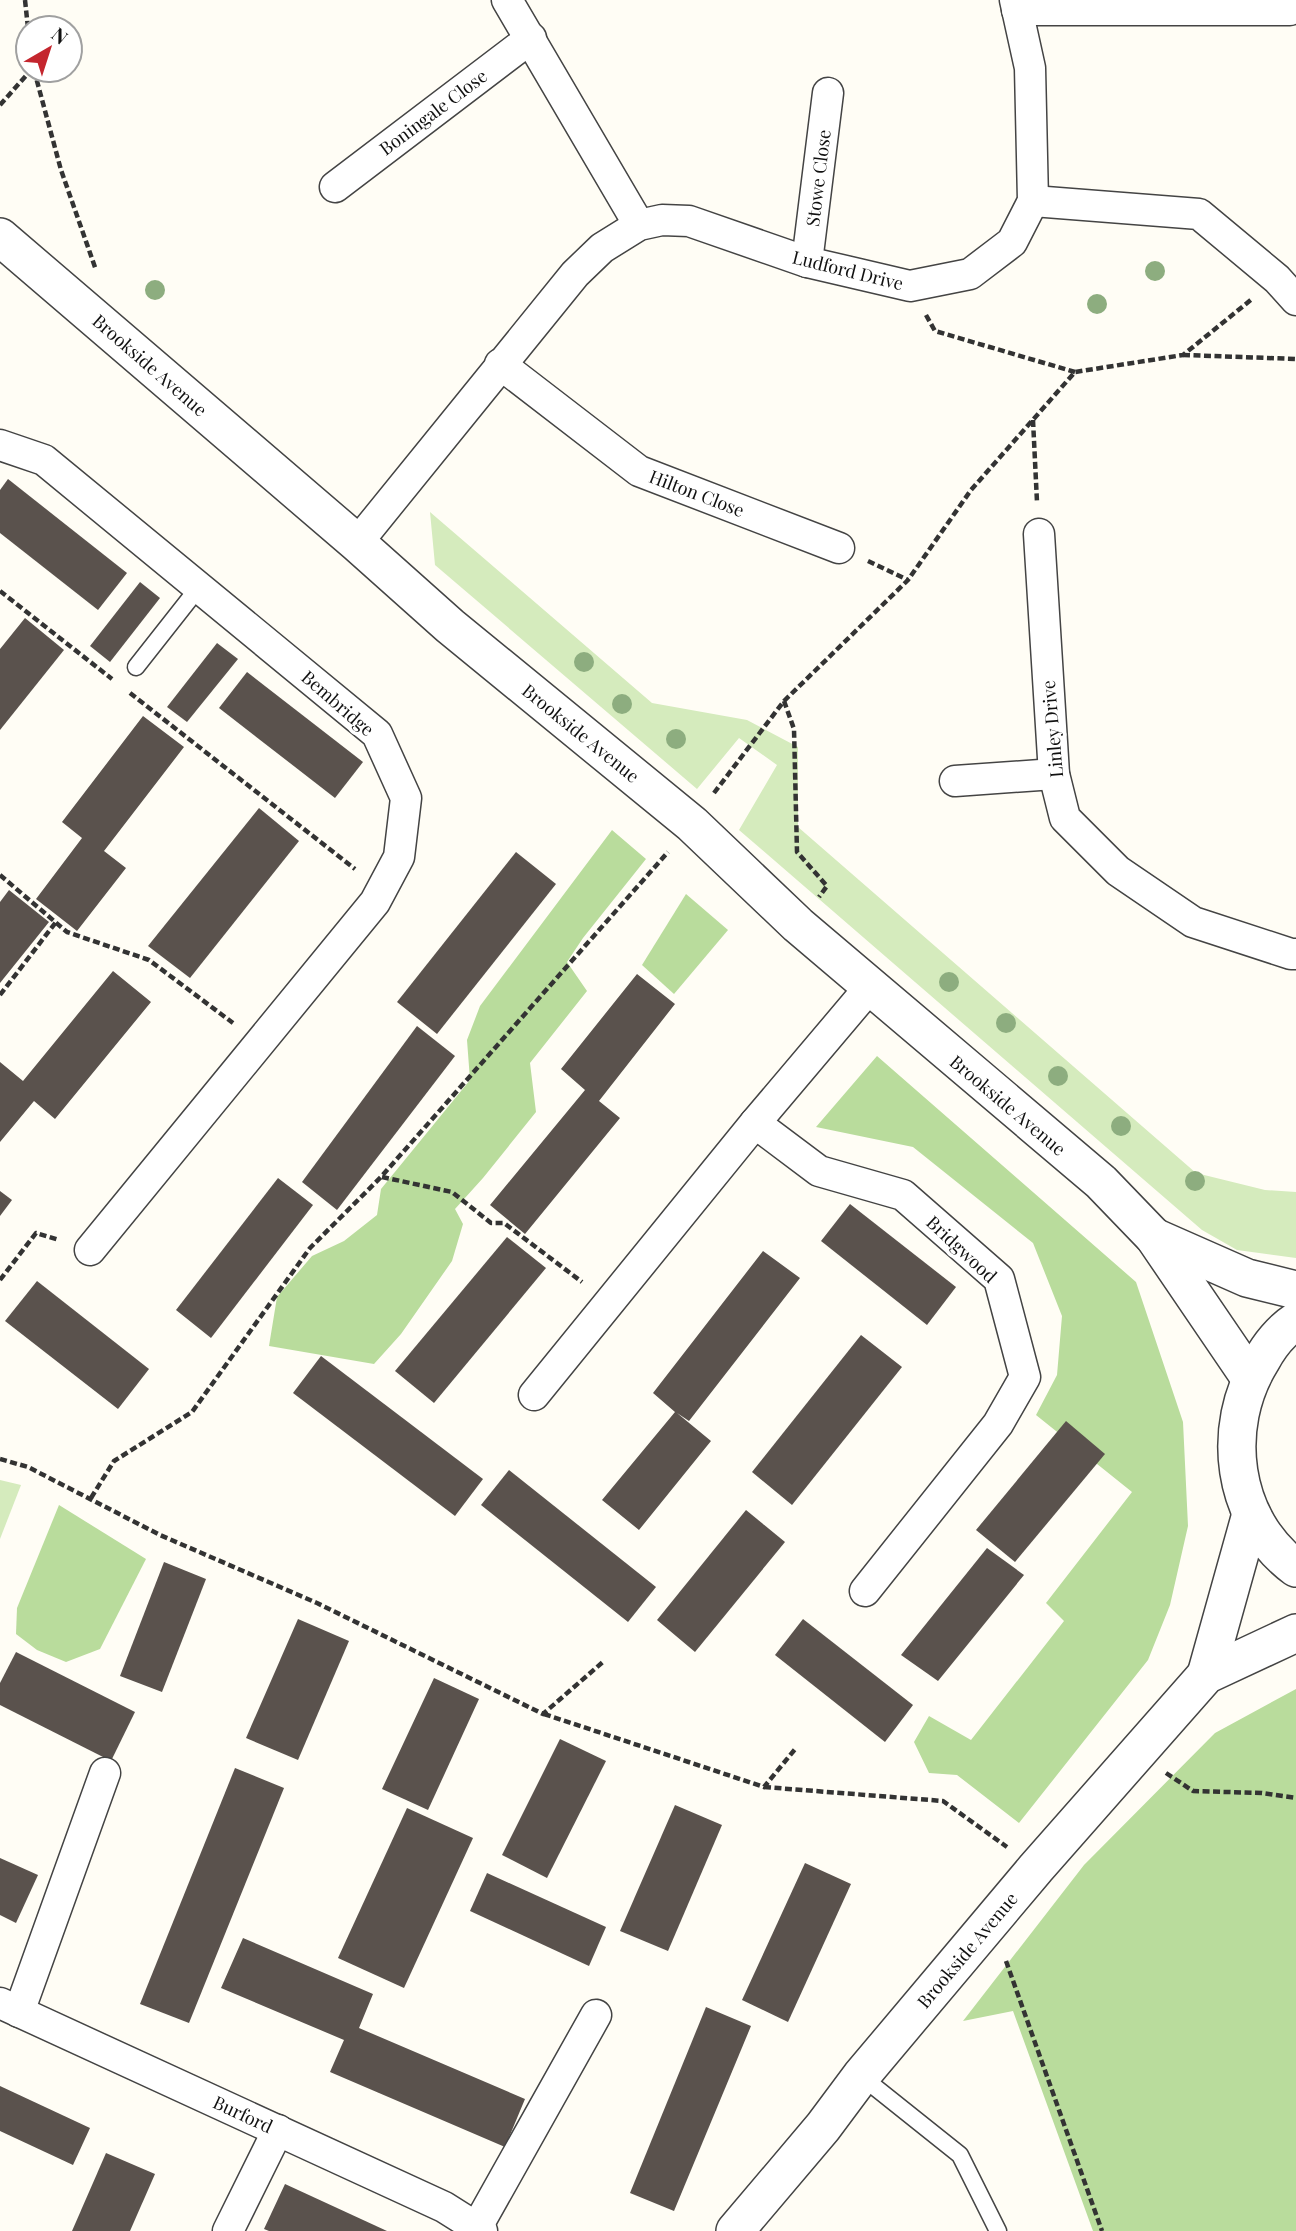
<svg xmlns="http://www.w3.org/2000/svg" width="1296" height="2231" viewBox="0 0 1296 2231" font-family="'Playfair Display',serif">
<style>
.green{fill:#d5ebbd}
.forest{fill:#b9dc9c}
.building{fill:#5a524d}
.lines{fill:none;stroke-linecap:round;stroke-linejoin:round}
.service-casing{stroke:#444;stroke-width:19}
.minor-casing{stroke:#444;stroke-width:33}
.tertiary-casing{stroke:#444;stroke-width:40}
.path{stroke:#333;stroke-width:4.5;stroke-dasharray:7 3.5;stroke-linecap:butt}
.service{stroke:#fff;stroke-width:16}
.minor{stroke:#fff;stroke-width:30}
.tertiary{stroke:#fff;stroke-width:37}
.tree{fill:#8dad7f}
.labels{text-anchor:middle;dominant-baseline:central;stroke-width:7;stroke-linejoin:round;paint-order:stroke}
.street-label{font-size:18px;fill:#111;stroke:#fff}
</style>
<rect width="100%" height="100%" fill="#fffdf5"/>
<!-- green -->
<g class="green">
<path d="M 430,512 L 652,703 L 747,720 L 798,747 L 798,827 L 1196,1173 L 1265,1190 L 1296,1192 L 1296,1258 L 1237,1250 L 1202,1230 L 739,830 L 777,765 L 739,738 L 697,789 L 435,565 Z"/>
<path d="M 0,1480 L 21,1485 L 0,1539 Z"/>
</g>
<!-- forest -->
<g class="forest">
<path d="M 612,830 L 646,859 L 583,938 L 567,962 L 587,991 L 530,1063 L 536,1112 L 483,1178 L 455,1209 L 463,1224 L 452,1261 L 401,1334 L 374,1364 L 269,1346 L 277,1297 L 312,1256 L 344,1241 L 377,1215 L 381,1189 L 470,1080 L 467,1040 L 480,1006 Z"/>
<path d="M 686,894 L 728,930 L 674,994 L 642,965 Z"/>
<path d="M 877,1056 L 1136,1282 L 1183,1422 L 1188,1526 L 1170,1605 L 1148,1660 L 1019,1823 L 957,1775 L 929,1773 L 914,1742 L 929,1716 L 971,1740 L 1064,1621 L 1046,1603 L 1132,1492 L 1036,1415 L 1057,1375 L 1062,1316 L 1033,1243 L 913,1147 L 816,1127 Z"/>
<path d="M 59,1505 L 146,1559 L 100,1649 L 66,1662 L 37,1650 L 16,1634 L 17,1608 Z"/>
<path d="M 1296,1689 L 1296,2231 L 1093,2231 L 1013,2011 L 963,2021 L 1084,1865 L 1215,1733 Z"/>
</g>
<!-- building -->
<g class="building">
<path d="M 8,479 L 127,573 L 98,610 L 0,533 L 0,490 Z"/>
<path d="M 140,582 L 160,598 L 110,662 L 90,646 Z"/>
<path d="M 25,618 L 64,650 L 0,730 L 0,649 Z"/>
<path d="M 217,643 L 238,659 L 187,722 L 167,707 Z"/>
<path d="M 247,672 L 363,762 L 335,798 L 219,708 Z"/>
<path d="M 143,716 L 184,747 L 104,851 L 126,868 L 77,931 L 36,899 L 82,838 L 62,822 Z"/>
<path d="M 259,808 L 299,841 L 190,978 L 148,946 Z"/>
<path d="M 516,852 L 556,884 L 437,1034 L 397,1002 Z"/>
<path d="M 9,890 L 49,922 L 0,983 L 0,902 Z"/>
<path d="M 113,971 L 151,1002 L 55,1119 L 34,1101 L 0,1142 L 0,1062 L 23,1081 Z"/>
<path d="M 637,974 L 675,1004 L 599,1101 L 620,1118 L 525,1234 L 490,1205 L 585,1090 L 561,1069 Z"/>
<path d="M 417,1026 L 455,1056 L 337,1210 L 302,1182 Z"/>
<path d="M 278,1178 L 313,1205 L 211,1338 L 176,1310 Z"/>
<path d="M 0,1191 L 12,1200 L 0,1216 Z"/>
<path d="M 850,1204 L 956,1287 L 927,1325 L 821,1241 Z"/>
<path d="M 507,1237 L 546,1268 L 434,1403 L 395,1371 Z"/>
<path d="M 763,1251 L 800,1278 L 689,1421 L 677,1413 L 711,1441 L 639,1530 L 602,1500 L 675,1412 L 653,1393 Z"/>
<path d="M 37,1281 L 149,1369 L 118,1409 L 5,1321 Z"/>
<path d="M 861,1335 L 902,1367 L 792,1505 L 752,1472 Z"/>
<path d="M 321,1356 L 483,1479 L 455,1516 L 293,1393 Z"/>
<path d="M 1066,1421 L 1105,1454 L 1015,1562 L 976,1530 Z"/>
<path d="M 509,1470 L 656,1587 L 628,1622 L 481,1505 Z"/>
<path d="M 746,1510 L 785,1542 L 695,1652 L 657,1620 Z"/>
<path d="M 987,1548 L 1024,1575 L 938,1681 L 901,1655 Z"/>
<path d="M 164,1562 L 206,1579 L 162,1692 L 120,1676 Z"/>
<path d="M 298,1619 L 349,1641 L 298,1760 L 246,1738 Z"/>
<path d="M 803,1619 L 913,1705 L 885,1742 L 775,1655 Z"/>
<path d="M 16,1652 L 135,1712 L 111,1761 L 0,1705 L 0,1683 Z"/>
<path d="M 434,1678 L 479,1699 L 428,1810 L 382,1789 Z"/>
<path d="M 560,1739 L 606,1761 L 547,1878 L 502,1855 Z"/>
<path d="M 235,1768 L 284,1788 L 189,2023 L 140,2004 Z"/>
<path d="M 675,1805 L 722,1825 L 668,1951 L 620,1931 Z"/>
<path d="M 407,1808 L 473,1838 L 404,1988 L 338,1958 Z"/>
<path d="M 0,1858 L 38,1875 L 16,1923 L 0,1915 Z"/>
<path d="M 805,1863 L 851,1884 L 788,2022 L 742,2000 Z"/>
<path d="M 487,1873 L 606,1927 L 589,1966 L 470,1911 Z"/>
<path d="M 243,1938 L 373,1994 L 359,2028 L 525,2099 L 505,2147 L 330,2072 L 344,2040 L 221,1988 Z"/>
<path d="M 706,2007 L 751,2026 L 674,2211 L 630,2193 Z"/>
<path d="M 0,2086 L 90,2128 L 73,2165 L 0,2131 Z"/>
<path d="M 106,2153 L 155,2174 L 130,2231 L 72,2231 Z"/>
<path d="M 285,2184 L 387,2231 L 269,2231 L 264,2229 Z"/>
</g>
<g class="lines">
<!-- service casing -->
<g class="service-casing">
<g id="service">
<path d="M 136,667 L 199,587"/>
<path d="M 861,2076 L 960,2155 L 998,2231"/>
</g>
</g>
<!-- minor casing -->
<g class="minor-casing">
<g id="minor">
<path d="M 507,0 L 639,225"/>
<path d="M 1017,10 L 1290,10"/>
<path d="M 335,187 L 531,38"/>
<path d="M 1033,201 L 1199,214 L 1277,279 L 1296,300"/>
<path d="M 807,262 L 828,93"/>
<path d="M 500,364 L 639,471 L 839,548"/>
<path d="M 0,445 L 44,460 L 377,734 L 406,798 L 399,857 L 375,902 L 90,1250"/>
<path d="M 1039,534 L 1054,774 L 1065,818 L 1118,871 L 1193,922 L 1291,954 L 1296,954"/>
<path d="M 357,543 L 575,274 L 602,248 L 639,225 L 662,220 L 689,221 L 807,262 L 910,286 L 970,274 L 1012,242 L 1033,201 L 1030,68 L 1015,0"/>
<path d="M 955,781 L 1054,774"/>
<path d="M 755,1123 L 819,1171 L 903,1195 L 999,1279 L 1025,1377 L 998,1424 L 865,1591"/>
<path d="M 534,1395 L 755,1123 L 870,987"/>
<path d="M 0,2003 L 444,2207 L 482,2231"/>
<path d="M 19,2012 L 105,1773"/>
<path d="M 477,2227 L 596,2015"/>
<path d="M 228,2231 L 278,2130"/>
</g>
</g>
<!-- tertiary casing -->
<g class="tertiary-casing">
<g id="tertiary">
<path d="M 0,237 L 357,543 L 450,626 L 692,824 L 798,925 L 1101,1182 L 1154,1237 L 1250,1378"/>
<path d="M 1154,1237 L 1247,1278 L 1296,1290"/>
<path d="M 1296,1321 C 1282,1330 1269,1346 1261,1361 C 1220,1427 1231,1520 1296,1568"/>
<path d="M 1206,1675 L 1251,1514"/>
<path d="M 735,2231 L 823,2127 L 861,2076 L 1036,1868 L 1206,1675 L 1296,1633"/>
</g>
</g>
<!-- path -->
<g class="path">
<path d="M 25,0 L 28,28"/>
<path d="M 34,70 L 61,170 L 96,270"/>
<path d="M 0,105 L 31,70"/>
<path d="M 926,315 L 935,331 L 1075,372"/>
<path d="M 1183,355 L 1296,359"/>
<path d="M 1033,420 L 1037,502"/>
<path d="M 868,561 L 908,580"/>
<path d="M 0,591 L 112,679"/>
<path d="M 130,693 L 355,869"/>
<path d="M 784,701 L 794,729 L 797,852 L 827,886 L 819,897"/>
<path d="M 714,793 L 784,701 L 908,580 L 971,490 L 1075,372 L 1183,355 L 1252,299"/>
<path d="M 0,875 L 67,932 L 149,960 L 233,1023"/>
<path d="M 0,995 L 56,922"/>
<path d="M 382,1177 L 452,1192 L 491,1223 L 504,1223 L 582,1282"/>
<path d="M 0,1280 L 36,1233 L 59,1240"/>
<path d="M 0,1459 L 28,1467 L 160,1535 L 317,1603 L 543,1714 L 604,1661"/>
<path d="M 91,1498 L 114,1461 L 192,1412 L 310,1248 L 381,1177 L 668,852"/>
<path d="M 544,1714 L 764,1787 L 796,1748"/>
<path d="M 1166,1773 L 1193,1791 L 1262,1793 L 1296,1798"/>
<path d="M 764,1787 L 943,1801 L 1007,1847"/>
<path d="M 1006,1961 L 1102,2231"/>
</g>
<!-- service -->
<use href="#service" class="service"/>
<!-- minor -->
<use href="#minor" class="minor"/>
<!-- tertiary -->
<use href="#tertiary" class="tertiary"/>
</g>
<!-- trees -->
<g class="tree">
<circle cx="1155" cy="271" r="10"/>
<circle cx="155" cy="290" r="10"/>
<circle cx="1097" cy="304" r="10"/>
<circle cx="584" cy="662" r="10"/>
<circle cx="622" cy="704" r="10"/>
<circle cx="676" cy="739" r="10"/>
<circle cx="949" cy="982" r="10"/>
<circle cx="1006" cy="1023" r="10"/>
<circle cx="1058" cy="1076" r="10"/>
<circle cx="1121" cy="1126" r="10"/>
<circle cx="1195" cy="1181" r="10"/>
</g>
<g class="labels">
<!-- street labels -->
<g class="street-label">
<text transform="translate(433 112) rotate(-37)">Boningale Close</text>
<text transform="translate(818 178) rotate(-83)">Stowe Close</text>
<text transform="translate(848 270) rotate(14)">Ludford Drive</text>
<text transform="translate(150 365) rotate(41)">Brookside Avenue</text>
<text transform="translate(697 493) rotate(21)">Hilton Close</text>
<text transform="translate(338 703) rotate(41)">Bembridge</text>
<text transform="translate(1052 729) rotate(-95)">Linley Drive</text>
<text transform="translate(581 733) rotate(39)">Brookside Avenue</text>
<text transform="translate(1008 1105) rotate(40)">Brookside Avenue</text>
<text transform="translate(962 1249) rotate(43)">Bridgwood</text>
<text transform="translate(967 1950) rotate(-50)">Brookside Avenue</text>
<text transform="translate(243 2114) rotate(25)">Burford</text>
</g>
</g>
<!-- north arrow -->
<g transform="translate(49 49) rotate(39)"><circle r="33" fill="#ffffff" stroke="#a0a0a0" stroke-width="2"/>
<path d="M0-5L12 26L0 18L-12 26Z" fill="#c4262e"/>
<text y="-10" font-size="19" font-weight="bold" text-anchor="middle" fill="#111111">N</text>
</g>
</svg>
